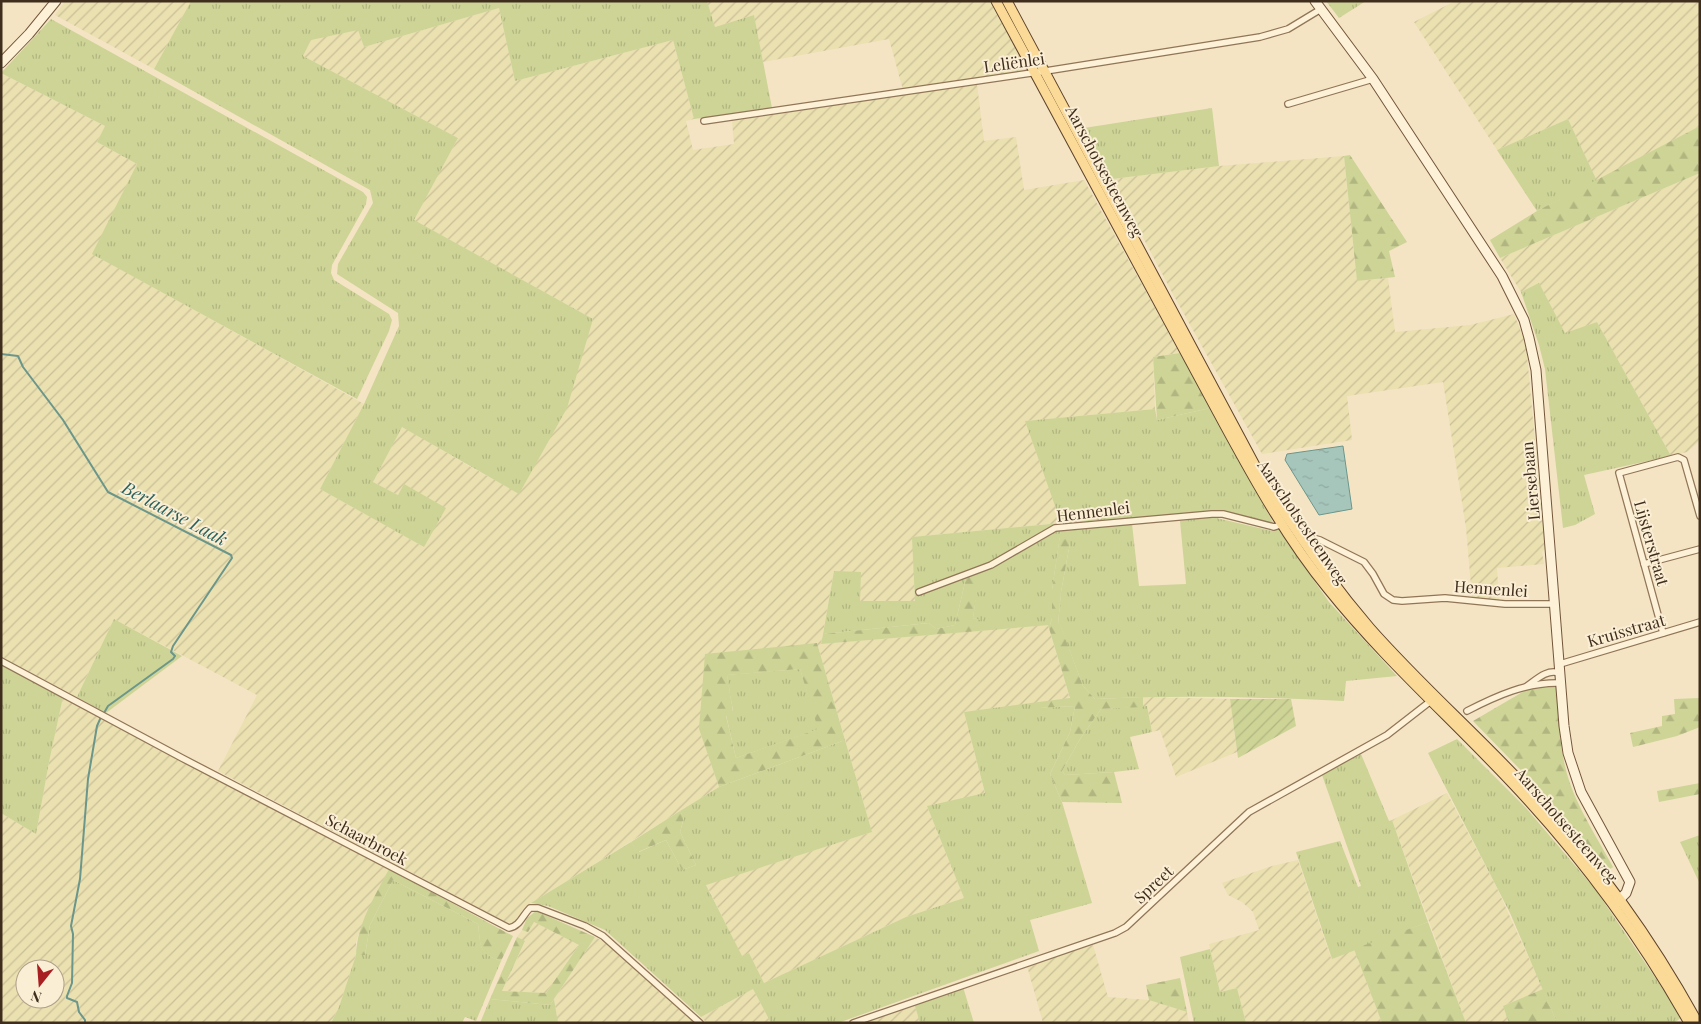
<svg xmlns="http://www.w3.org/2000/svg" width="1701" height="1024" viewBox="0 0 1701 1024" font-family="'Playfair Display',serif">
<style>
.farmland{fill:url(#farmland-furrows);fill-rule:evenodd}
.grass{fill:url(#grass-tufts)}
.forest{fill:url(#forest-firs);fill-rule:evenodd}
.garden{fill:url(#garden-furrows)}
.water{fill:url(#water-ripples);stroke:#6b968b}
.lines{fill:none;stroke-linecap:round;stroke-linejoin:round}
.stream{stroke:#6b968b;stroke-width:2}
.street-casing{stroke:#917557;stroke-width:8}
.secondary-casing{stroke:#73563a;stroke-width:11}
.primary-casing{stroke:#5e432c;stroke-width:11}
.street{stroke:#fdf1d8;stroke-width:5.5}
.secondary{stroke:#fdf1d8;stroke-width:9}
.primary{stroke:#fbda97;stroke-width:9}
.labels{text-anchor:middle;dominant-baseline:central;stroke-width:4;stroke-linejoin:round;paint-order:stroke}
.street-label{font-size:16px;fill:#3f2d1d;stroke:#faeed4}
.water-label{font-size:18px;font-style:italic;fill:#2a615c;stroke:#faeed4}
</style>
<defs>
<pattern id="farmland-furrows" width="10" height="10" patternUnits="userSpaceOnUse" patternTransform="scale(1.25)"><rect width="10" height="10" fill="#eae0b0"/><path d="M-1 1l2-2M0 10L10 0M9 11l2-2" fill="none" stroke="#cac097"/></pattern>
<pattern id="grass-tufts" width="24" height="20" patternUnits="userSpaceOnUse" patternTransform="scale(1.25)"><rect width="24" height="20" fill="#cdd496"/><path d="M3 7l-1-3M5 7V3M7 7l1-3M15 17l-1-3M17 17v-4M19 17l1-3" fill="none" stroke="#b1b681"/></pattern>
<pattern id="forest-firs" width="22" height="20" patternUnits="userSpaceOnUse" patternTransform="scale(1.25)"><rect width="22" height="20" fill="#cdd496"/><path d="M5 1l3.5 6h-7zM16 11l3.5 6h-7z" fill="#b1b681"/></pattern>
<pattern id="garden-furrows" width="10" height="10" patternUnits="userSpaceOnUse" patternTransform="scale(1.25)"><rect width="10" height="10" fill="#cdd496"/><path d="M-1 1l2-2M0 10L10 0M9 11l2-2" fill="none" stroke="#b1b681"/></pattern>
<pattern id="water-ripples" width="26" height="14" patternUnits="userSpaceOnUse" patternTransform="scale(1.25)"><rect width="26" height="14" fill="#a6c6bc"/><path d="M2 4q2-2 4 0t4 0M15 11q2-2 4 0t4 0" fill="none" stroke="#90aaa1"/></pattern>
</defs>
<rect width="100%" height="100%" fill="#f4e4c4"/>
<!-- farmland -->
<g class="farmland">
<path d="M 65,1 L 191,1 L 154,69 L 55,15 Z"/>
<path d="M 707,1 L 990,1 L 1028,70 L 903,90 L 889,39 L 763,62 L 754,15 L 715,27 Z"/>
<path d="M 1455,1 L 1700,1 L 1700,126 L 1597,181 L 1568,119 L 1497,150 L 1414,22 Z"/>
<path d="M 499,8 L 515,81 L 673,40 L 694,119 L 686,121 L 693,150 L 734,144 L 732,121 L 977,84 L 984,141 L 1016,137 L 1024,190 L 1084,180 L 1180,353 L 1153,357 L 1155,409 L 1025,421 L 1061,523 L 913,537 L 915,601 L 860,601 L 834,571 L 821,644 L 1048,625 L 1070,699 L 964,712 L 985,794 L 927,806 L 964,898 L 906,917 L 764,983 L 749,953 L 742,957 L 706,884 L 872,832 L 817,643 L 699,729 L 719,787 L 525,907 L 513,923 L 506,922 L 218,771 L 257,695 L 114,619 L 77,697 L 1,657 L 1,73 L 105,126 L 97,142 L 137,164 L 93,254 L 364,404 L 320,489 L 424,547 L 404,485 L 398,495 L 373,482 L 402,426 L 469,466 L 519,493 L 593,319 L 413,220 L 458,138 L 303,56 L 311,39 L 358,29 L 364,47 Z"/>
<path d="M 1344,156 L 1357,281 L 1388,278 L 1395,332 L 1470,325 L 1514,314 L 1526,344 L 1545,549 L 1542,552 L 1544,564 L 1497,568 L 1499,601 L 1472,598 L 1466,528 L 1443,382 L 1347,396 L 1352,440 L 1262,454 L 1174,296 L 1112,179 L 1219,166 Z"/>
<path d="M 1700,173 L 1700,441 L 1687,452 L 1671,456 L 1597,322 L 1565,334 L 1539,284 L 1521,292 L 1500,258 Z"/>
<path d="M 63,697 L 389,869 L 365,917 L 356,942 L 356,955 L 339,1007 L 331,1023 L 1,1023 L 1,813 L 36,834 L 49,762 ZM 25,969 L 55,969 L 55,999 L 25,999 Z"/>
<path d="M 1143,697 L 1230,699 L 1237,752 L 1176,777 L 1160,730 L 1152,732 L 1147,706 L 1143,707 Z"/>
<path d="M 1447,793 L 1496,886 L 1543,989 L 1503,1006 L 1509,1023 L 1466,1023 L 1392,820 Z"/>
<path d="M 1298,860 L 1331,958 L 1354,949 L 1382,1023 L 1246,1023 L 1237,988 L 1220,992 L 1209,944 L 1259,930 L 1253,912 L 1242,902 L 1228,895 L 1222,883 L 1272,866 Z"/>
<path d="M 534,922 L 579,945 L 546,993 L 502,991 L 525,942 L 517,937 L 522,930 L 528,931 Z"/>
<path d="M 595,937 L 604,942 L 696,1023 L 558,1023 L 554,999 Z"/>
<path d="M 1093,945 L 1108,997 L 1149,1000 L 1187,1012 L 1189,1023 L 1043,1023 L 1027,966 Z"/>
<path d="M 753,989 L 771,1023 L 707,1023 L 701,1017 Z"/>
<path d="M 914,1003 L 920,1023 L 859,1023 Z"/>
</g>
<!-- grass -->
<g class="grass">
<path d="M 191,1 L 707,1 L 715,27 L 754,15 L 772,108 L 694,119 L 673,40 L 515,81 L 499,8 L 364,47 L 358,30 L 311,40 L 303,56 L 458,138 L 414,220 L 593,319 L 567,408 L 519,494 L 402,427 L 373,482 L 398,495 L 404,484 L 446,508 L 424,547 L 320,489 L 364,404 L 399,326 L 398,313 L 337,274 L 338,264 L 373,203 L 370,190 L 154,69 Z"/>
<path d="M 1326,1 L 1366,1 L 1339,18 Z"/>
<path d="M 51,19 L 363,192 L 367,197 L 366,204 L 332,265 L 331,273 L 334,280 L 389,314 L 392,320 L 389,331 L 357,399 L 92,254 L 137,164 L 97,142 L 105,126 L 1,73 Z"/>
<path d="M 1212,108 L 1219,166 L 1112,179 L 1084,128 Z"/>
<path d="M 1568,119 L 1597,181 L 1537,211 L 1497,150 Z"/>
<path d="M 1539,283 L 1565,333 L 1597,322 L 1671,456 L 1584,475 L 1595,514 L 1575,525 L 1563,528 L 1545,369 L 1539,345 L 1521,292 Z"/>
<path d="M 1210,408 L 1274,524 L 1264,523 L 1222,511 L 1062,523 L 1052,590 L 1052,618 L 1050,625 L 979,631 L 979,620 L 973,618 L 979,573 L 966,578 L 955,625 L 936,629 L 929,623 L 823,634 L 834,571 L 861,572 L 860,601 L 915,601 L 912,537 L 1061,523 L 1025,421 L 1155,409 L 1157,420 Z"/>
<path d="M 1212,517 L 1272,531 L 1278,529 L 1329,602 L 1397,676 L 1346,681 L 1344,701 C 1261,697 1178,695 1095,699 L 1083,686 L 1060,625 L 1058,624 L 1061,592 L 1070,543 L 1070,527 L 1132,524 L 1139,586 L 1186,584 L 1180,521 Z"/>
<path d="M 114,619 L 182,656 L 106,713 L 77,697 Z"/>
<path d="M 1,664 L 63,697 L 49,762 L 36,834 L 1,813 Z"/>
<path d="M 800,669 L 819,729 L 736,758 L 726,715 L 733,711 L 727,675 Z"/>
<path d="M 1039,702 L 1041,708 L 1075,706 L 1070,732 L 1050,774 L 1062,802 L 1092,903 L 1030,920 L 1039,951 L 838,1023 L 771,1023 L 753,989 L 701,1017 L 605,930 L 548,906 L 531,903 L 631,842 L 639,852 L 666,840 L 682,870 L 696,865 L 680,832 L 684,818 L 680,811 L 719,787 L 845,740 L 872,832 L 706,885 L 742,956 L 749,953 L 764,983 L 906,917 L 964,898 L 927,806 L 985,793 L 964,712 Z"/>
<path d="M 1147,706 L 1152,732 L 1130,737 L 1139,769 L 1114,772 L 1065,775 L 1062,771 L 1080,739 L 1101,709 Z"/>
<path d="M 1457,739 L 1526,808 L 1595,889 L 1682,1017 L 1674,1023 L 1557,1023 L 1510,913 L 1428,753 Z"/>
<path d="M 1361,754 L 1389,821 L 1392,820 L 1428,922 L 1332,959 L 1296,852 L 1340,841 L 1358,887 L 1361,886 L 1322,775 Z"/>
<path d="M 1700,835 L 1700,884 L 1680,842 Z"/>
<path d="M 393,880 L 478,924 C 481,947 478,953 501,961 L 476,1021 L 465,1017 L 462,1023 L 331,1023 L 339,1007 L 356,955 L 365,955 L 370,925 Z"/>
<path d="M 1210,949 L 1220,992 L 1237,988 L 1246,1023 L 1194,1023 L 1180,957 Z"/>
<path d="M 963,987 L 974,1023 L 920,1023 L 914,1003 Z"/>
<path d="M 490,999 L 550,1005 L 554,999 L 558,1023 L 480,1023 Z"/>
</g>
<!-- forest -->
<g class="forest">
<path d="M 1700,126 L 1700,173 L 1500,258 L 1490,240 L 1537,211 Z"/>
<path d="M 1350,155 L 1407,242 L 1389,251 L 1395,277 L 1357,281 L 1344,156 Z"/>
<path d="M 1180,353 L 1210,408 L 1157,420 L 1153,357 Z"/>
<path d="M 1070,527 L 1070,543 L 1061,592 L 1058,624 L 1060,624 L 1083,686 L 1095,699 L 1143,697 L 1143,707 L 1101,709 L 1080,739 L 1062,771 L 1065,775 L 1114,772 L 1122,803 L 1062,802 L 1050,774 L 1070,732 L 1075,706 L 1040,708 L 1039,702 L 1070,698 L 1048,625 L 1050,625 L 1052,618 L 1052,590 L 1061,528 Z"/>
<path d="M 980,572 L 973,618 L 980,620 L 979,631 L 821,644 L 823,634 L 929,623 L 936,629 L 955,625 L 966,578 Z"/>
<path d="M 817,643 L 845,740 L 719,787 L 699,729 L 705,654 ZM 800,669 L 818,729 L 736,758 L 726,716 L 733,712 L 727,675 Z"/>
<path d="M 1557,686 C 1559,712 1559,740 1565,766 C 1573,802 1596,835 1613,867 L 1607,871 L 1546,796 L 1473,721 L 1526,690 Z"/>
<path d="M 1700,698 L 1700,727 L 1677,736 L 1633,747 L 1630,733 L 1662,726 L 1662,716 L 1675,714 L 1674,699 Z"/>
<path d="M 1700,783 L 1700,794 L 1659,802 L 1657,791 Z"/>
<path d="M 680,811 L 684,817 L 680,832 L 696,865 L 682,870 L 666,840 L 638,852 L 631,842 Z"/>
<path d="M 389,869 L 513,936 L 501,961 C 477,953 481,946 478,924 L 393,880 L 370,925 L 365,955 L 356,955 C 357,924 375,896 389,869 Z"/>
<path d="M 536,911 L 595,937 L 550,1005 L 490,999 L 517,937 L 525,941 L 502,991 L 546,993 L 579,945 L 534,922 L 528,932 L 522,930 L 527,918 Z"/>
<path d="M 1428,922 L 1466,1023 L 1382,1023 L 1354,949 Z"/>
<path d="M 1180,978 L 1187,1012 L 1149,1000 L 1146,985 Z"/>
<path d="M 1543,989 L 1557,1023 L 1509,1023 L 1503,1006 Z"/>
</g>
<!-- garden -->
<path class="garden" d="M 1230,699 L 1291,699 L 1296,726 L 1238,758 Z"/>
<!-- water -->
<path class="water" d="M 1343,446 L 1352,509 L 1319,515 L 1285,460 L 1287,454 Z"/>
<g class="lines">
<!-- stream -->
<g class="stream">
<path d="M 1,354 L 18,356 L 23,367 L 63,420 L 108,492 L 231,555 L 232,558 L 173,646 L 171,652 L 175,656 L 173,659 L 108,706 L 104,713"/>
<path d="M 85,1023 L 85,1020 L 79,1012 L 77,1002 L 67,998 L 67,996 L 72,983 L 73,934 L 71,926 L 80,879 L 88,779 L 97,726 L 101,717"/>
</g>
<!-- street casing -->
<g class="street-casing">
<g id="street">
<path d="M 1288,104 L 1373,79"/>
<path d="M 704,121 L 1052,70 L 1260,37 L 1288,29 L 1321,9"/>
<path d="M 1302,541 L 1313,538 L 1320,540 L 1364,562 L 1373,574 L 1384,594 L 1393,600 L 1402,601 L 1445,598 L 1505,604 L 1555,604"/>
<path d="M 1644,564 L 1700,549"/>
<path d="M 919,592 L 991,565 L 1055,528 L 1212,514 L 1223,514 L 1274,527 L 1283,524"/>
<path d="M 1663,633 L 1619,473 L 1678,457 L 1684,460 L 1700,516"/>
<path d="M 1,661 L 182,758 L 509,928 C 520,926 522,916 530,908 L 538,908 L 585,926 L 603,936 L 700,1023"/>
<path d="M 1560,664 L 1700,622"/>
<path d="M 1527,686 C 1537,679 1547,669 1559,673"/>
<path d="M 1467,711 C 1496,696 1527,682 1560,683"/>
<path d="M 853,1023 L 1115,933 L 1126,927 L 1249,812 L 1387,735 L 1432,700"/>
</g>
</g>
<!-- secondary casing -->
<g class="secondary-casing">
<g id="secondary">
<path d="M 1315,1 L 1373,79 L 1502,276 L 1524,320 L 1529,338 L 1536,370 L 1564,726 L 1568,753 L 1581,792 L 1630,882 L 1626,893 L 1615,904"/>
<path d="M 1,63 L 29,34 L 56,1"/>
</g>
</g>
<!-- primary casing -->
<g class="primary-casing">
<g id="primary">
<path d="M 996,1 L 1224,424 C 1255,481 1287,539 1328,589 C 1384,659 1451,718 1512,783 C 1581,856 1640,936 1689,1023"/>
<path d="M 1007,1 L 1256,467 C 1290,524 1327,578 1370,628 C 1422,687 1481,738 1534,796 C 1598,864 1653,941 1698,1023"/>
</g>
</g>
<!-- street -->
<use href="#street" class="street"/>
<!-- secondary -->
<use href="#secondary" class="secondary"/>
<!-- primary -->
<use href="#primary" class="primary"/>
</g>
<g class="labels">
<!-- street labels -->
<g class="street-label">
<text transform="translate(1014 62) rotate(-8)">Leliënlei</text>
<text transform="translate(1105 171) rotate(62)">Aarschotsesteenweg</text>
<text transform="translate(1530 481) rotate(-95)">Liersebaan</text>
<text transform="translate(1093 511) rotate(-7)">Hennenlei</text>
<text transform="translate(1303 522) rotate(56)">Aarschotsesteenweg</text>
<text transform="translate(1652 543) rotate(74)">Lijsterstraat</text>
<text transform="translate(1491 588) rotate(4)">Hennenlei</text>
<text transform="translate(1626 630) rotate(-16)">Kruisstraat</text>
<text transform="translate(1567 825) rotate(49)">Aarschotsesteenweg</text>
<text transform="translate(367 839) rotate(28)">Schaarbroek</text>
<text transform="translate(1153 884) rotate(-43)">Spreet</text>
</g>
<!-- water labels -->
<g class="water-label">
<text transform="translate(175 513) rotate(28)">Berlaarse Laak</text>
</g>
</g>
<!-- border -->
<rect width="1701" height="1024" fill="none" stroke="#3f2d1d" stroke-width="5"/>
<!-- north arrow -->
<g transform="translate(40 984) rotate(197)"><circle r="24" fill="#faeed4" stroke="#afa18b"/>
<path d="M0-4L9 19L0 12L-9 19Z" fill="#a81f22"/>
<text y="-8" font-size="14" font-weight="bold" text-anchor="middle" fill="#3f2d1d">N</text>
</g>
</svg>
